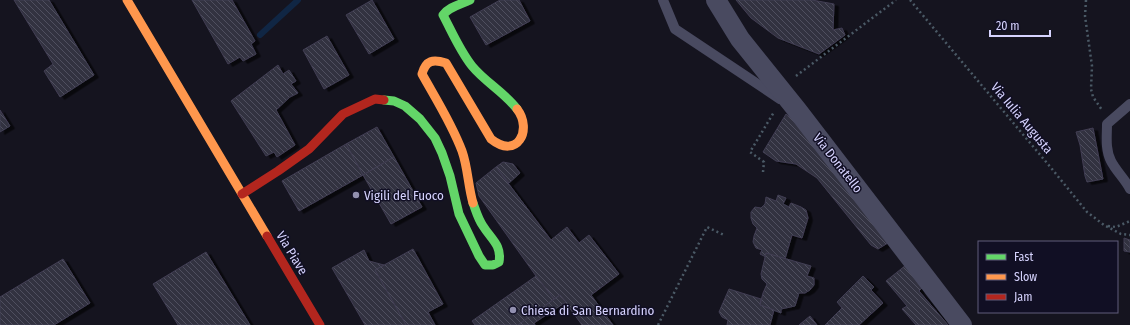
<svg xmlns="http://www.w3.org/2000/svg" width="1130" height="325" viewBox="0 0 1130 325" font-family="'Fira Sans Condensed',sans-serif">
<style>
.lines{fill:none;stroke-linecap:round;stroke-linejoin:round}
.stream{stroke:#102644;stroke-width:6}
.building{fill:url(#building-back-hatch);stroke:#413e53;filter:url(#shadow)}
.path{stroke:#4b5a66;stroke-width:2.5;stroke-dasharray:2 3;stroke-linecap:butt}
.lane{stroke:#494a60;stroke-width:10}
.street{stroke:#494a60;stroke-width:20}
.fast{stroke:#63d668;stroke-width:9}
.slow{stroke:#ff974d;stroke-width:9}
.jam{stroke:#b3261e;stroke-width:9}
.poi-dot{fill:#9290b0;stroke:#110f24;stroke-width:1.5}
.labels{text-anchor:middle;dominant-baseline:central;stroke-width:3;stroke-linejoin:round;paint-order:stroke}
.street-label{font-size:13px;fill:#d6d3fe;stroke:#110f24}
.poi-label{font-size:13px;fill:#d6d3fe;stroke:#110f24;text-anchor:start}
</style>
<defs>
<pattern id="building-back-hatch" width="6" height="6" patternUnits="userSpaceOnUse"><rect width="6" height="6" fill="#333241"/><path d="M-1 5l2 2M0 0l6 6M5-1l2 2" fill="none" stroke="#504f5e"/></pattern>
<filter id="shadow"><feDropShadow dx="4.5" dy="2.5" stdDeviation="0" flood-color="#0009"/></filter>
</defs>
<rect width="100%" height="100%" fill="#15141f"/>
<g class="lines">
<!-- stream -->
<path class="stream" d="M 260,35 L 298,0"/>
</g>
<!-- building -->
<g class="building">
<path d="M 14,0 L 49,0 L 94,75 L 60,97 L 44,71 L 53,64 Z"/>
<path d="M 192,0 L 232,0 L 255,41 L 251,44 L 256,54 L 243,61 L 240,57 L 228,64 Z"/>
<path d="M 372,0 L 394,39 L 369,54 L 346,15 Z"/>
<path d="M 500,0 L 519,0 L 530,21 L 486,45 L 470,17 Z"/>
<path d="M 736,0 L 812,0 L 834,4 L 833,30 L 842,28 L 845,35 L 819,54 L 778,38 L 751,18 Z"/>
<path d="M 327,36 L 349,75 L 324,89 L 303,50 Z"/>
<path d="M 278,65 L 283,74 L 289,70 L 296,81 L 291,84 L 298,93 L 290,97 L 276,110 L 295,145 L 277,157 L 274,152 L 266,156 L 231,101 Z"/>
<path d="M 0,110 L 10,126 L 0,132 Z"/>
<path d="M 786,114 L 794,120 L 891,241 L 878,249 L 871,245 L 817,178 L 796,164 L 776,161 L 763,152 Z"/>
<path d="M 377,127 L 394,157 L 363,175 L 346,144 Z"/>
<path d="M 1093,128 L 1103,179 L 1087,182 L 1085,176 L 1080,145 L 1076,132 Z"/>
<path d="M 346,144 L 363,175 L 299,211 L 282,181 Z"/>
<path d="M 394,157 L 422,207 L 391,224 L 363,175 Z"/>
<path d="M 503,162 L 513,164 L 520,173 L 509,183 L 496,167 Z"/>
<path d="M 496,167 L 551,240 L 567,227 L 579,243 L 589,235 L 619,274 L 591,295 L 613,325 L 582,325 L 560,295 L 554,299 L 536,276 L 479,196 L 476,183 Z"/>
<path d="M 778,195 L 786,198 L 783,204 L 789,207 L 791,203 L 801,207 L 806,210 L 808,218 L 802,238 L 792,235 L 785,259 L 766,253 L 766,257 L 760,254 L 762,250 L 756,248 L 753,242 L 754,236 L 757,228 L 753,224 L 751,218 L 751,212 L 755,207 L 761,208 L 765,204 L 766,197 L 776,201 Z"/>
<path d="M 1124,238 L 1130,240 L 1130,252 L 1124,251 Z"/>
<path d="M 413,249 L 443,304 L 428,312 L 435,325 L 406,325 L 375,270 Z"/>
<path d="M 364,250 L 369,261 L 384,265 L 375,270 L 406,325 L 365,325 L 332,268 Z"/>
<path d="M 206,252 L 250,325 L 178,325 L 153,284 Z"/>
<path d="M 766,253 L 811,266 L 807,276 L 814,278 L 814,285 L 810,290 L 805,293 L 799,293 L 795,306 L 781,309 L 781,313 L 760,305 L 763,293 L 767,284 L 762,279 L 761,274 Z"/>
<path d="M 63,259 L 90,303 L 54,325 L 0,325 L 0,297 Z"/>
<path d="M 906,265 L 924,286 L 919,291 L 948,325 L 916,325 L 902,309 L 907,306 L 886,281 Z"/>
<path d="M 536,276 L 554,299 L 518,325 L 475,325 L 472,321 Z"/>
<path d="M 863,276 L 874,287 L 871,290 L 883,303 L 859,325 L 825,325 L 842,308 L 837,302 Z"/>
<path d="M 729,289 L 761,299 L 760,305 L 774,310 L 770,325 L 727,325 L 728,320 L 722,317 L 719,312 Z"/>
<path d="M 560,295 L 566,302 L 534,323 L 535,325 L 518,325 Z"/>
<path d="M 810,316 L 817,325 L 799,325 Z"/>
</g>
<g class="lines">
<!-- path -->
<g class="path">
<path d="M 910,0 L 1052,169 L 1087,212 L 1104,225 L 1121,234 L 1130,235"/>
<path d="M 1086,0 L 1085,16 L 1092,66 L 1091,89 L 1093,97 L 1102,110"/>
<path d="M 796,76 L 896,0"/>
<path d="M 763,172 L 764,162 L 750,152 L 774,112"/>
<path d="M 1108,226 L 1116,227 L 1130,221"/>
<path d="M 658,325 L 707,227 L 724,235"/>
</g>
<!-- lane -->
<g class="lane">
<path d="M 663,0 L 675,29 L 780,99"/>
<path d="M 1130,104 L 1107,124 C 1107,136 1105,149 1111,161 C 1116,171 1125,179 1130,189"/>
</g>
<!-- street -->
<path class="street" d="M 716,0 L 740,39 L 797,110 L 962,325"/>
<!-- fast -->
<g class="fast">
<path d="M 470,0 C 460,5 450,6 443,15 C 452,32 460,51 472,66 C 485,82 504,92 517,109"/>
<path d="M 384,100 L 394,101 L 405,106 L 420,119 L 435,138 L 442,153 L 450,176 L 459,214 L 479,256 L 485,265 L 493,265 L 499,262 C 502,245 491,239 483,226 C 478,219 476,211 473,203"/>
</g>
<!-- slow -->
<g class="slow">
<path d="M 127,0 L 267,236"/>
<path d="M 473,203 C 468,186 468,168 462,151 C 452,124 436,99 422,74 C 426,60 433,59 446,63 L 491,139 C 517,160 533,130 517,109"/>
</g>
<!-- jam -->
<g class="jam">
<path d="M 242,194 L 278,171 L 309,149 L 343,114 L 375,99 L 384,100"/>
<path d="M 267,236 L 320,325"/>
</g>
</g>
<!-- markers -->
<g class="poi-dot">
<circle cx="356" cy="195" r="4"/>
<circle cx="513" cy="310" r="4"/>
</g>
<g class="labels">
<!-- street labels -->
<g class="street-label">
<text transform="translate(1022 118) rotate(50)">Via Iulia Augusta</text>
<text transform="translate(838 163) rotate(52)">Via Donatello</text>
<text transform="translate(292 253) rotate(59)">Via Piave</text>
</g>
<!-- poi labels -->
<g class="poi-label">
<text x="364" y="195">Vigili del Fuoco</text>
<text x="521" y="310">Chiesa di San Bernardino</text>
</g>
</g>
<!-- legend -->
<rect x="978" y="241" width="140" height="72" fill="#110f24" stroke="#605d7b"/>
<rect x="986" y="254" width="20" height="6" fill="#63d668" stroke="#605d7b"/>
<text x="1014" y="261" font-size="12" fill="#d6d3fe">Fast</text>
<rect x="986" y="274" width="20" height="6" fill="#ff974d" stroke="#605d7b"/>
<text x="1014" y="281" font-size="12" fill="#d6d3fe">Slow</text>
<rect x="986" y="294" width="20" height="6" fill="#b3261e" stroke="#605d7b"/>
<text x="1014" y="301" font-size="12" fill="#d6d3fe">Jam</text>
<!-- scale -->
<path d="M990 30v6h60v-6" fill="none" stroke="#d6d3fe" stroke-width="2"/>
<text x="996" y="30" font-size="12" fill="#d6d3fe" stroke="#110f24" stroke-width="3" paint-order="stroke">20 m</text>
</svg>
